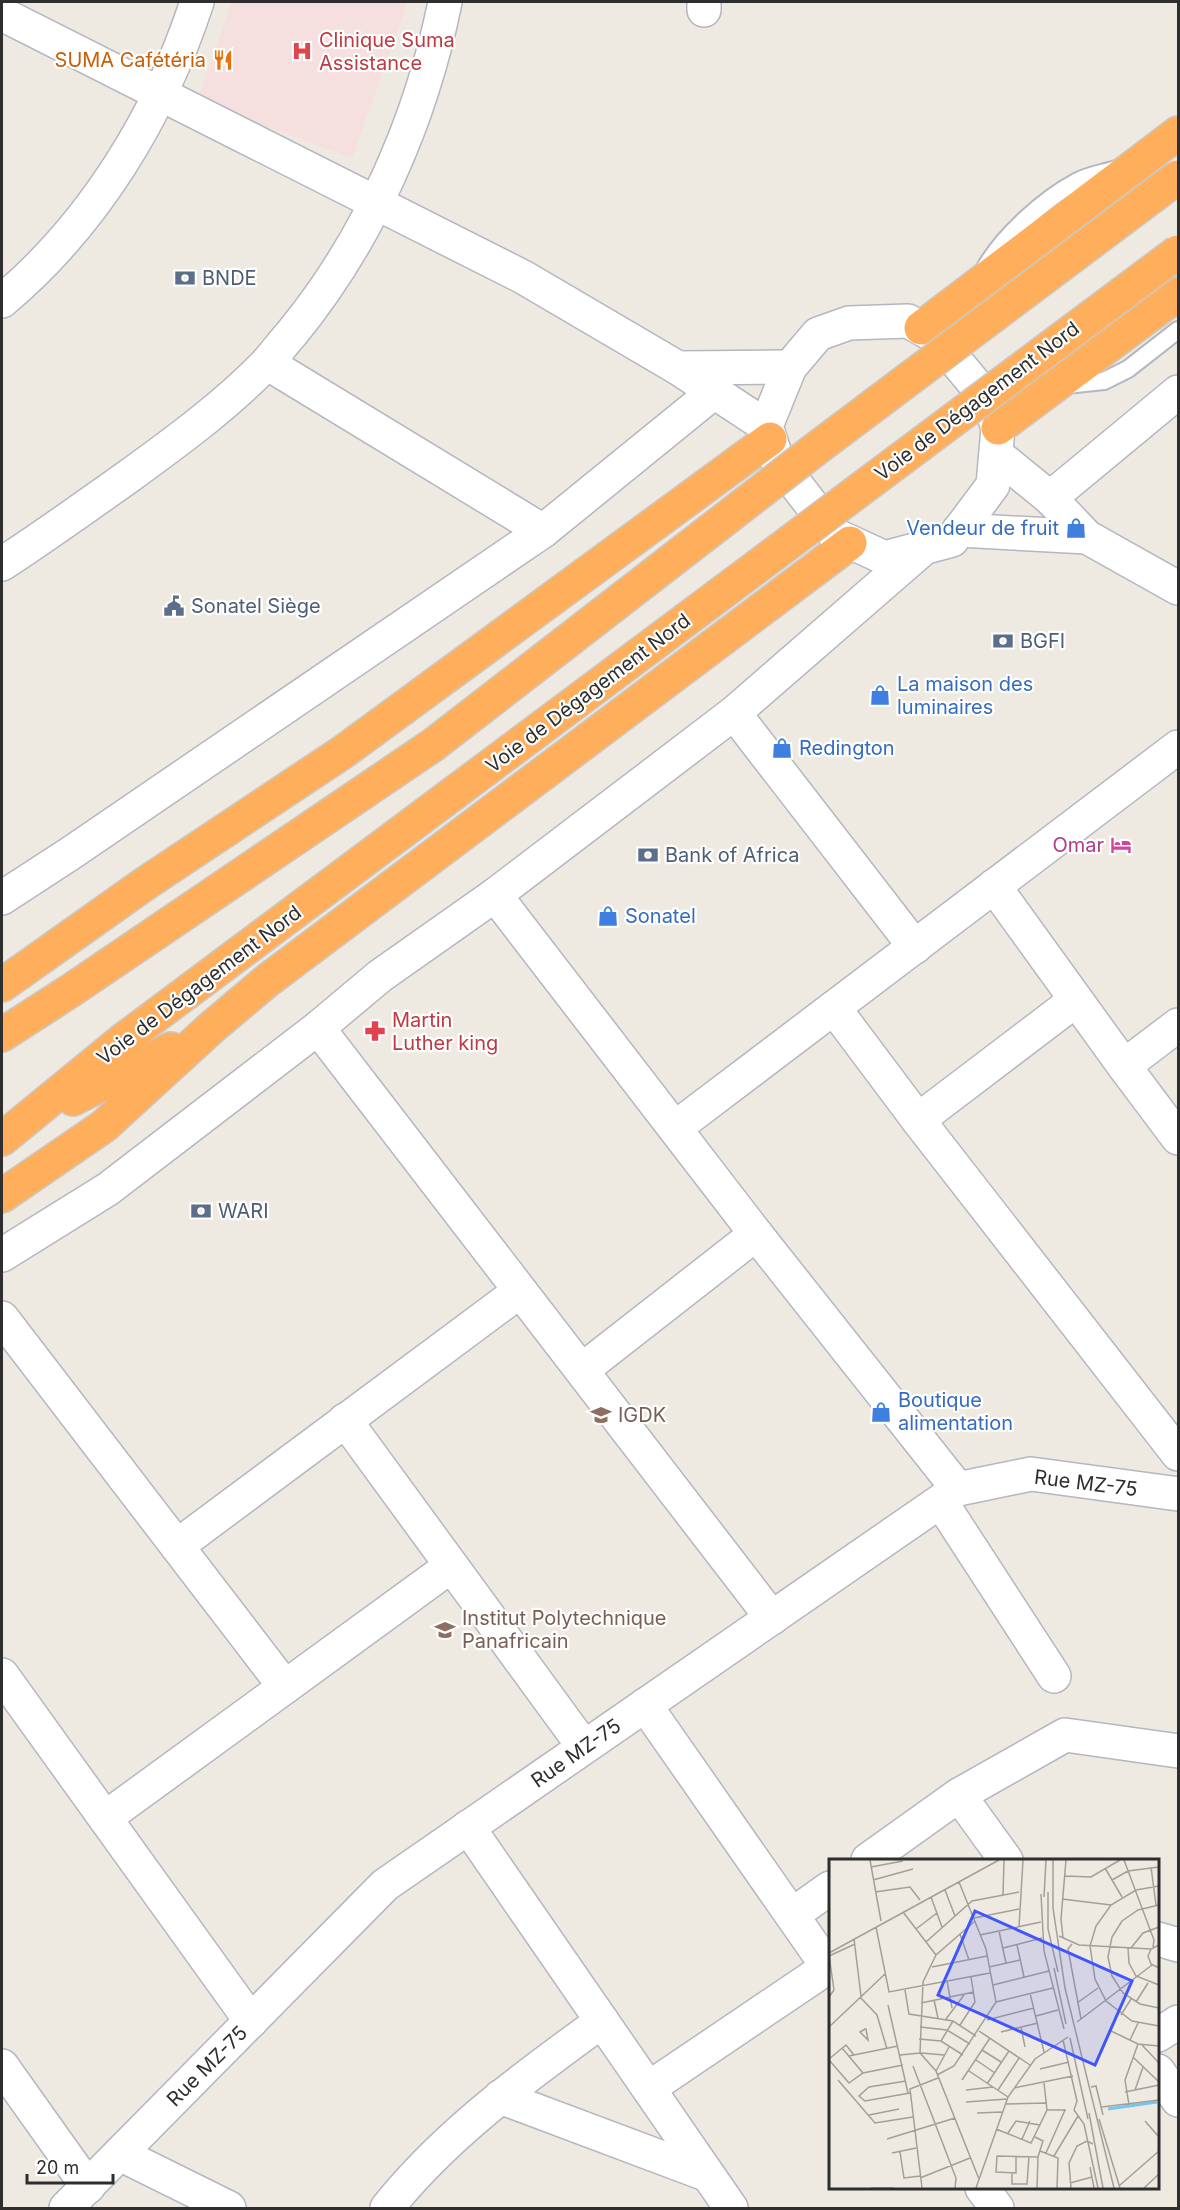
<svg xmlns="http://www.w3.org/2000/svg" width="1180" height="2210" viewBox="0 0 1180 2210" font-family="Inter,sans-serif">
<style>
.medical{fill:#f5dfdf}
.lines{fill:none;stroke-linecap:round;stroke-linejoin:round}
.lane-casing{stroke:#b4b6c1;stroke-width:20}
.street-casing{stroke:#b4b6c1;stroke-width:36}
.secondary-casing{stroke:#b4b6c1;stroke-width:36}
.highway-casing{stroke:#c9c9c9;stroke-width:36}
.lane{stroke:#fff;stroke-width:16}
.street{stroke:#fff;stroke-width:33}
.secondary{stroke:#fff;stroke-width:33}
.highway{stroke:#ffaf5c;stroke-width:33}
.highway-bridge-casing{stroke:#c9c9c9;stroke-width:36;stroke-linecap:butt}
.highway-bridge{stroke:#ffaf5c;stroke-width:33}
.labels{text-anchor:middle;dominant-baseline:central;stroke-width:4.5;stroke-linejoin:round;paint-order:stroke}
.health-label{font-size:20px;fill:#be3a42;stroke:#fff;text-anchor:start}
.food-label{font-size:20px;fill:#c56008;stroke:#fff;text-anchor:end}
.service-label{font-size:20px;fill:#4e5e75;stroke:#fff;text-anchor:start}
.street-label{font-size:20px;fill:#2e2e2e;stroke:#fff}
.shop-label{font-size:20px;fill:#366cbe;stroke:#fff;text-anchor:start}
.hotel-label{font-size:20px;fill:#b23c85;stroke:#fff;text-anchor:end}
.education-label{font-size:20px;fill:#785e54;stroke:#fff;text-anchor:start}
.inset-river{fill:none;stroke:#74c6f1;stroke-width:3}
.inset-road{fill:none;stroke:#a29f99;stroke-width:1.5}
.view{fill:#4055fd;fill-opacity:0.15;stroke:#4055fd;stroke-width:3}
.inset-edge{fill:none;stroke:#2e2e2e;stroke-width:3}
</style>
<rect width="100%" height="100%" fill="#efeae1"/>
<!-- medical -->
<path class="medical" d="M 232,2 L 408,2 L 352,158 L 197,101 Z"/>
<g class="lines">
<!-- lane casing -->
<g class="lane-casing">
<g id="lane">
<path d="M 985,268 C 1003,236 1044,199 1076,182 C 1088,175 1104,173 1116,169"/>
<path d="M 1066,385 L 1104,381 L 1128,369 L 1178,330"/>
</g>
</g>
<!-- street casing -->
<g class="street-casing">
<g id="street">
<path d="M 704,10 L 704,2"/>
<path d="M 2,301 C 94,224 160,115 197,2"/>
<path d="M 267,363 L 543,531"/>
<path d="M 1050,498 L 1178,392"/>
<path d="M 2,564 C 45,536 87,506 129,476 C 176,442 225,406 266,364 C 275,354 283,343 292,333 C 369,239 421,121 445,2"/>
<path d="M 734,713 L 915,947"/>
<path d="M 994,886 L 1124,1066 L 1178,1138"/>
<path d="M 495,895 L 756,1234 L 958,1489"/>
<path d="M 2,898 L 71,853 L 543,531 L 714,392"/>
<path d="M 834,1008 L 918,1120 L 1178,1454"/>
<path d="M 318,1028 L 772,1618"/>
<path d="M 1124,1066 L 1178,1025"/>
<path d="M 918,1120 L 1076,1000"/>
<path d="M 675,1128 L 1178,747"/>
<path d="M 2,1255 L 108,1189 L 318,1028 L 380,976 L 495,895 L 734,713 L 925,547"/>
<path d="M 2,1318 L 285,1687"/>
<path d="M 582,1370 L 756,1234"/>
<path d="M 345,1420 L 584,1747"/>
<path d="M 941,1502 L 1054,1676"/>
<path d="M 177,1546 L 520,1291"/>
<path d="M 2,1675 L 251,2021"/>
<path d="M 645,1705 L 830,1970"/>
<path d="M 959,1795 L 1006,1860"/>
<path d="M 105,1818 L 451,1566"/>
<path d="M 468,1827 L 731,2208"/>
<path d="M 868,1860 L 959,1795 L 1065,1735 L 1178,1751"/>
<path d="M 792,1915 L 830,1888"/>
<path d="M 1158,1939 L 1178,1945"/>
<path d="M 1158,2035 L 1178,2022"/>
<path d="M 2,2066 L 88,2187"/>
<path d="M 1158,2071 L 1178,2100"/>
<path d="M 649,2088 L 828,1967"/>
<path d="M 500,2097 L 708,2175"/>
<path d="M 120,2154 L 229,2208"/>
<path d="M 982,2188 L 997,2208"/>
<path d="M 66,2208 L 385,1885 L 958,1489 L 1031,1474 L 1178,1494"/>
<path d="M 387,2208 C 447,2133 525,2077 602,2021"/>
</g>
</g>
<!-- secondary casing -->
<g class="secondary-casing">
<g id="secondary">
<path d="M 2,14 L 523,277 L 678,368 L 766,426"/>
<path d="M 908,321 L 935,336 L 989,401 L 998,428 L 993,485 L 952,540 L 885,558 L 835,535 L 777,460 L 766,426 L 790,367 L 818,334 L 849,323 Z"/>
<path d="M 678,368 L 790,367"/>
<path d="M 996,454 L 1050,498 L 1087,537 L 1178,588"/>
<path d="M 959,530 L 1087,537"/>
</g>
</g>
<!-- highway casing -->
<g class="highway-casing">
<g id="highway">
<path d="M 921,328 L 1178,133"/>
<path d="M 998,428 L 1178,294"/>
<path d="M 2,985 L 146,883 L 343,752 L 770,439"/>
<path d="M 2,1035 L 73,989 L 433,745"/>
<path d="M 73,1099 L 171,1049"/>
<path d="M 2,1139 L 123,1040 L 454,793"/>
<path d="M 2,1196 L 104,1126 L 211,1028 L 268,980 L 850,543"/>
</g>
</g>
<!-- lane -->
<use href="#lane" class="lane"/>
<!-- street -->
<use href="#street" class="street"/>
<!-- secondary -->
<use href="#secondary" class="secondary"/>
<!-- highway -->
<use href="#highway" class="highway"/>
<!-- highway-bridge casing -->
<g class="highway-bridge-casing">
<g id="highway-bridge">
<path d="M 433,745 L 817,448 L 1178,177"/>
<path d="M 454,793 L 1178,252"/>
</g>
</g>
<!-- highway-bridge -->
<use href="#highway-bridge" class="highway-bridge"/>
</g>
<!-- icons -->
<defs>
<g id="hospital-bare" transform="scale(1.62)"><path d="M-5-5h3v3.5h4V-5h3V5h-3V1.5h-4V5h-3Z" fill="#e0444e" stroke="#fff" stroke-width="2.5" paint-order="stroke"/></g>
<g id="restaurant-bare" transform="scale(1.62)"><path d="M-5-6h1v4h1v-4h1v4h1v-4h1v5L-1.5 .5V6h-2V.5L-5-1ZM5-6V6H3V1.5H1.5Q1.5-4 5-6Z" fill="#e8710a" stroke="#fff" stroke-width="2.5" paint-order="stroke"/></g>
<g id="bank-bare" transform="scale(1.62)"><path d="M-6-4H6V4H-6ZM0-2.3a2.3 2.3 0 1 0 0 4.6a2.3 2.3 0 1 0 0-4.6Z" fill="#5c6f8a" stroke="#fff" stroke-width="2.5" paint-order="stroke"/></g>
<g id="shop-bare" transform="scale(1.62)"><path d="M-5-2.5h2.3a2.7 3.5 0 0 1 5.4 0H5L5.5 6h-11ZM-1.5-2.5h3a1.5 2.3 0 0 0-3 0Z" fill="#3f7fe0" stroke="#fff" stroke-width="2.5" paint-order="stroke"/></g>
<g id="civic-bare" transform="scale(1.62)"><path d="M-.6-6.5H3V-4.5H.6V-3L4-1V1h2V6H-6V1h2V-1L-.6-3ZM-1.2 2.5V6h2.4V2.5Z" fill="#5c6f8a" stroke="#fff" stroke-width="2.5" paint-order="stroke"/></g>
<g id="hotel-bare" transform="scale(1.62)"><path d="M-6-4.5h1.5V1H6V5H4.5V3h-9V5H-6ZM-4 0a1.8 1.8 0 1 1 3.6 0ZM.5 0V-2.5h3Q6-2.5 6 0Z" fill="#d1479c" stroke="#fff" stroke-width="2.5" paint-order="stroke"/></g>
<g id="pharmacy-bare" transform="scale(1.62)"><path d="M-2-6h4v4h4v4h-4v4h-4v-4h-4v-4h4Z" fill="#e0444e" stroke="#fff" stroke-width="2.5" paint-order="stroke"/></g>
<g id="university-bare" transform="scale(1.62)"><path d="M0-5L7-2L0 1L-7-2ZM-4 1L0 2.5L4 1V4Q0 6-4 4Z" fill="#8d6e63" stroke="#fff" stroke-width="2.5" paint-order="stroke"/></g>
</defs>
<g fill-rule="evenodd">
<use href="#hospital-bare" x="302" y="51"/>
<use href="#restaurant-bare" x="223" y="60"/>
<use href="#bank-bare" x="185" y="278"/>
<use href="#shop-bare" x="1076" y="528"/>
<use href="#civic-bare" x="174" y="606"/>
<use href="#bank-bare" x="1003" y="641"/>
<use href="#shop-bare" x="880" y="695"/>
<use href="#shop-bare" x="782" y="748"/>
<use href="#hotel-bare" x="1121" y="845"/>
<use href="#bank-bare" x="648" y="855"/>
<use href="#shop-bare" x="608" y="916"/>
<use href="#pharmacy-bare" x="375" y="1031"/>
<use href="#bank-bare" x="201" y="1211"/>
<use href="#shop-bare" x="881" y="1412"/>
<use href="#university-bare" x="601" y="1415"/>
<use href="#university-bare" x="445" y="1630"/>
</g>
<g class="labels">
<!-- health labels -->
<g class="health-label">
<text x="319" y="40">Clinique Suma<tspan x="319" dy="23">Assistance</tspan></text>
<text x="392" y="1020">Martin<tspan x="392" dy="23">Luther king</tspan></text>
</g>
<!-- food labels -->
<g class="food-label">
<text x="206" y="60">SUMA Cafétéria</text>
</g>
<!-- service labels -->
<g class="service-label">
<text x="202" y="278">BNDE</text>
<text x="191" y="606">Sonatel Siège</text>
<text x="1020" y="641">BGFI</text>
<text x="665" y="855">Bank of Africa</text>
<text x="218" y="1211">WARI</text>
</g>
<!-- street labels -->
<g class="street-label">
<text transform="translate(977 401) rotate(-37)">Voie de Dégagement Nord</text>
<text transform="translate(588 693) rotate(-37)">Voie de Dégagement Nord</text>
<text transform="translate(199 985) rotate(-37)">Voie de Dégagement Nord</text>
<text transform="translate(1086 1483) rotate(7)">Rue MZ-75</text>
<text transform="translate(576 1753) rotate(-35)">Rue MZ-75</text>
<text transform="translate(207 2066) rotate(-45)">Rue MZ-75</text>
</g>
<!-- shop labels -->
<g class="shop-label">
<text x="1059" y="528" text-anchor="end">Vendeur de fruit</text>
<text x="897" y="684">La maison des<tspan x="897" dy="23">luminaires</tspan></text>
<text x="799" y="748">Redington</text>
<text x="625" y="916">Sonatel</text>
<text x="898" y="1400">Boutique<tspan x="898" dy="23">alimentation</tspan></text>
</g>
<!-- hotel labels -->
<g class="hotel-label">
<text x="1104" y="845">Omar</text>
</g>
<!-- education labels -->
<g class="education-label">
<text x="618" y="1415">IGDK</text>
<text x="462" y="1618">Institut Polytechnique<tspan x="462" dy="23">Panafricain</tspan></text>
</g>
</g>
<!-- overview -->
<g transform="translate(829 1859)">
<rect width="330" height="330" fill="#efeae1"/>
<path class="inset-river" d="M 279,250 L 328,243"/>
<path class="inset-road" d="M 41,1 L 52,62M 224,1 L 224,49 L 236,129 L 285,329M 295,1 L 325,81 L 324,88M 42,8 L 74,2M 322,8 L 327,46M 276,9 L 293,38M 236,17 L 262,18 L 291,1M 44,21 L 84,10M 283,21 L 299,12 L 330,8M 330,27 L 307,31 L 282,46 L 267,67 L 261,87 L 266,120 L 277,142 L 303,162 L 330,167M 116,31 L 126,57M 46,33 L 81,28 L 91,41M 219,33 L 219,70 L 229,113M 212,35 L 215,92 L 235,170M 174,36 L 175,1M 102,38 L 113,68M 215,38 L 217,1M 233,40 L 282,46M 330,46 L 309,51 L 293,62 L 283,78 L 279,98 L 283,117 L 294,134 L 311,145 L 330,149M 74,53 L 107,96M 145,59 L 190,50M 47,68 L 60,133 L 161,114M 190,68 L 194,1M 87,70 L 108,54M 170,72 L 177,104M 131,75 L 140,101M 151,76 L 212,63M 230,77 L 250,86 L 322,90M 234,79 L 232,60 L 237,1M 25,80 L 32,137M 97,83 L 143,42 L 190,33M 243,85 L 239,90 L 252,160M 188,86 L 195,118M 330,86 L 322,90 L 319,97 L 322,105 L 330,109M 174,89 L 213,79M 299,89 L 300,104 L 307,117 L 330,126M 302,89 L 314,74 L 330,68M 0,94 L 170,1M 0,96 L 5,131 L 0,138M 0,97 L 26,85M 103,108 L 158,97M 160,108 L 191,101M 225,109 L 237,165M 118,122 L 123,149M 164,126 L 220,112M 76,131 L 80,155 L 124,162 L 147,177M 201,134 L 215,193M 31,138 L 48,156 L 58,190M 105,141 L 109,159M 167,143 L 224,129M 307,143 L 319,124M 92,144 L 145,133M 248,144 L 269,129M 59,146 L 79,234M 292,156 L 302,140M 207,157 L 229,151M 117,160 L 135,136M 158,161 L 205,149M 248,163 L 323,106M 131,166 L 146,143 L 142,118M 0,168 L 56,115M 91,168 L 118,171 L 141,185M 192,168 L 196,188M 36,170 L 37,170 L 39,181 L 31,173 ZM 280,171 L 309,185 L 330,187M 150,172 L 201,206M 172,173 L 209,164M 241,179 L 259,260M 90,180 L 112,182 L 134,196M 234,181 L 248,242 L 245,251M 301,181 L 309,164M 112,182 L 124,162M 313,186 L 330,204M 13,189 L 34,214M 153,191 L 172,203M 91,194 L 94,123 L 107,96 L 146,62M 91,194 L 107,212 L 150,320M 92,194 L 115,196M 71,196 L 91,194M 20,197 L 69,187M 304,198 L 330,223M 0,200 L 17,186 L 25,196M 0,201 L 20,224 L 34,214 L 74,206M 147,201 L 166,214M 84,207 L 127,319 L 126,329M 211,210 L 240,203M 107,212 L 120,188M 140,212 L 179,238M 108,216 L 125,207 L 167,143 L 157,90 L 130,23M 9,221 L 46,264 L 84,258M 133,221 L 161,179M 77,222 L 40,228 L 30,237 L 36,242 L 81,234M 158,225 L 180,192M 262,228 L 267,227 L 274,256M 185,229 L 244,217M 137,231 L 164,228M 169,231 L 190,199M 306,231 L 314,208M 296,233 L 330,226M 137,243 L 178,240M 176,245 L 218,244M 300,246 L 296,221 L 309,185M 273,248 L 330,241M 218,251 L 237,251M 245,251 L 255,265 L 269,329M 148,254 L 173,253M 260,254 L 274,329M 40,256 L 70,250M 270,260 L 291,329M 316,262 L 330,278M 167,270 L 202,284 L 218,251 L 215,224M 179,274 L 187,262 L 211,266M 206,278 L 214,282 L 209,298 L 208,329M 58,280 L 126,259M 193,280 L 201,262M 211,292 L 229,299 L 228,329M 71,293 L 75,319 L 91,317M 63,294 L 87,289M 217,294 L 236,251M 187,297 L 187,314 L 167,313 L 168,297 L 209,298M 225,297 L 249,257M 261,308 L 265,329M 183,314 L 183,325 L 198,325 L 200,297M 91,319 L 141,299M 241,324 L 263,318M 291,326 L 330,292M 42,329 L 65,329M 93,329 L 81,230 L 109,219M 147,329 L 179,238 L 206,200 L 239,178M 242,329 L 240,304 L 248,287 L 258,282 L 264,285M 315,329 L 330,315"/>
<path class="view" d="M 146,52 L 303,122 L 266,206 L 109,136 Z"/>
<rect width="330" height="330" class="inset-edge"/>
</g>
<!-- border -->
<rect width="1180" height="2210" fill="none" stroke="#2e2e2e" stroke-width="6"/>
<!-- scale -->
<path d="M27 2174v9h86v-9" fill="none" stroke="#2e2e2e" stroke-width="3"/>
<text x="36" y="2174" font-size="18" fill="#2e2e2e" stroke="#ffffff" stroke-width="4.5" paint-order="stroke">20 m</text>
</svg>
